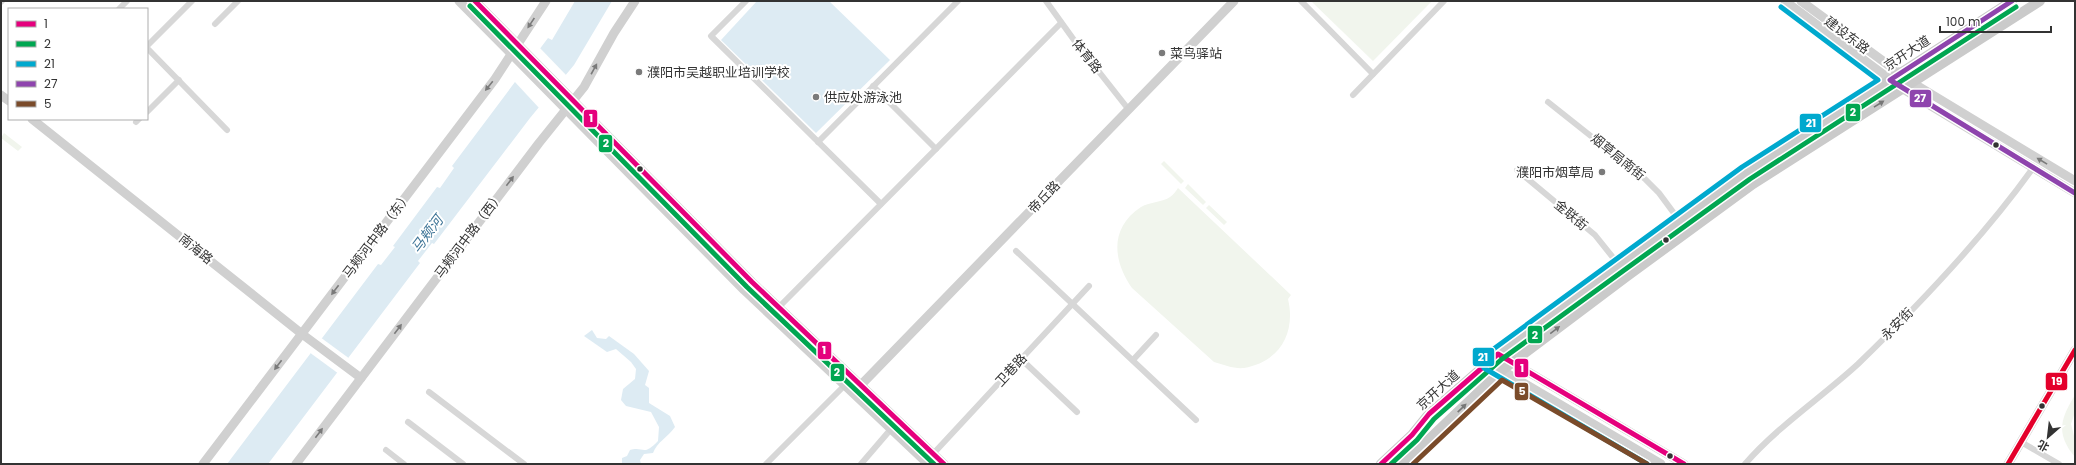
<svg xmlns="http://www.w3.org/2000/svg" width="2076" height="465" viewBox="0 0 2076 465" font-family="Poppins,'Noto Sans SC',sans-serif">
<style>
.green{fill:#f1f5ed}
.water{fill:#ddebf3}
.pier{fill:#fff}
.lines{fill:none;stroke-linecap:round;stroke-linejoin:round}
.street{stroke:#d7d7d7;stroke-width:6}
.secondary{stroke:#d0d0d0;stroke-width:9}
.primary{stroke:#cacaca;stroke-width:10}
.bus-1-casing{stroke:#fff;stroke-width:8}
.bus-2-casing{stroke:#fff;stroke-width:8}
.bus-3-casing{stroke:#fff;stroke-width:8}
.bus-4-casing{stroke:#fff;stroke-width:8}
.bus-5-casing{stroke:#fff;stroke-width:8}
.bus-6-casing{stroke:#fff;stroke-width:8}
.bus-1{stroke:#e5007d;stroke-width:5}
.bus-2{stroke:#00a651;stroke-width:5}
.bus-3{stroke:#00a9ce;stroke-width:5}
.bus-4{stroke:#8e44ad;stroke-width:5}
.bus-5{stroke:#7a4b2a;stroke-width:5}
.bus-6{stroke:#e4002b;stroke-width:5}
.oneway{fill:#7a7a7a}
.oneway2{fill:#777}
.poi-dot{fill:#7a7a7a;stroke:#fff;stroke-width:1.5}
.bus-dot{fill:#333;stroke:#fff;stroke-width:1.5}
.labels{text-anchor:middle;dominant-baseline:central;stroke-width:4;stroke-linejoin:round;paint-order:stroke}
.street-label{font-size:13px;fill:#333;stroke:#fff}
.poi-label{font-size:13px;fill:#333;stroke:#fff;text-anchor:start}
.water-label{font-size:14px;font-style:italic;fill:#3f7597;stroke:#fff}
.line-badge{stroke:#fff;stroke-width:1.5}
.badge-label{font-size:11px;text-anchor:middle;font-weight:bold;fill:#fff}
</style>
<rect width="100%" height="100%" fill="#fff"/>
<!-- green -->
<g class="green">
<path d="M 1311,1 L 1432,1 L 1373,61 Z"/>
<path d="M 4,133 L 22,147 L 18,151 L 1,138 Z"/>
<path d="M 1164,161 L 1184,181 L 1181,184 L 1161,164 Z"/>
<path d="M 1188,184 L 1206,202 L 1203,205 L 1185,188 Z"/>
<path d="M 1178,188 L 1291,295 L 1288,299 C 1296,332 1280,362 1244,368 C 1234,369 1224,365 1214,362 L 1132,288 C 1113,261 1109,228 1141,207 C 1150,202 1163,202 1170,197 C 1173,195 1176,191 1178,188 Z"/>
<path d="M 1209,205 L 1227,222 L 1224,225 L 1206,208 Z"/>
<path d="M 2075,395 L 2075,412 L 2071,424 L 2075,440 L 2075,457 C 2055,433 2061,418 2075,395 Z"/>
</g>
<!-- water -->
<g class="water">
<path d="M 575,1 L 612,1 L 574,65 L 530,118 L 434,244 L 432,243 L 418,261 L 420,263 L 268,464 L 227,464 L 378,264 L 381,265 L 395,247 L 393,246 L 437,187 L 440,188 L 454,168 L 452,166 L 548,38 L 552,40 Z"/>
<path d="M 757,1 L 829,1 L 890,60 L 816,133 L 721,40 Z"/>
<path d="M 592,330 L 597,338 L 606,339 L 609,336 L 634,354 L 649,371 L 645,385 L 649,388 L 649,403 L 670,416 L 675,427 C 668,437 657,442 653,453 L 644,454 L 640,460 L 641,464 L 622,464 L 622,458 L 627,456 L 630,450 C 644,446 643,457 658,441 L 659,427 L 651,412 L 626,406 L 621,400 L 623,389 L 635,379 L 636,369 L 631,362 L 616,349 L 607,352 L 584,336 Z"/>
</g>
<!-- pier -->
<g class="pier">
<path d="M 539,47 L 567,76 L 540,109 L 514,81 Z"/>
<path d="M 320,337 L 350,359 L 339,374 L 309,352 Z"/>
</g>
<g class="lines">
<!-- street -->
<g class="street">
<path d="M 746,1 L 711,36 L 881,204"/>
<path d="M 1046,1 L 1074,40 L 1129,110"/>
<path d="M 1301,1 L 1373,74"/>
<path d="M 1,2 L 2,1"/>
<path d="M 119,9 L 127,1"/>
<path d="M 215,24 L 238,1"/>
<path d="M 147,46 L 192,1"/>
<path d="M 147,48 L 227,130"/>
<path d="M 873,86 L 936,149"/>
<path d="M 1353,95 L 1444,1"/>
<path d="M 1548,102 L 1645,179 L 1659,193 L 1679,220"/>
<path d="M 147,112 L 179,80"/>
<path d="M 136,122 L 139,119"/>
<path d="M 818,142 L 958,1"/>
<path d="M 1517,170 L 1595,235 L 1619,265"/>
<path d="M 1016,251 L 1196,420"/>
<path d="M 779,307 L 1061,23"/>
<path d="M 1021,359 L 1077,412"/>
<path d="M 1133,360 L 1156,335"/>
<path d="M 429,392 L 524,464"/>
<path d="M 408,422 L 463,464"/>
<path d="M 2021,442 L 2059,464"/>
<path d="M 386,450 L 404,464"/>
<path d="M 933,454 L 1089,286"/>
<path d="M 766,464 L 845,385"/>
<path d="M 861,464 L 891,429"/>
<path d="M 1745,464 C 1778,426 1821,398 1858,364 C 1921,303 1982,239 2033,168"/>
</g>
<!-- secondary -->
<g class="secondary">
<path d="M 459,1 L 744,290 L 928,464"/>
<path d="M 475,1 L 752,282 L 944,464"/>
<path d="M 1785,1 L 1903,89 L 2075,193"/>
<path d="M 1801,1 L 1913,83 L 2075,181"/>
<path d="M 1,95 L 9,101"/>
<path d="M 32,119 L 302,334 L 361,378"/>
<path d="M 1498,354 L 1684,464"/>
<path d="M 1488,362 L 1661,464"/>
<path d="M 857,389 L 1234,1"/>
<path d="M 203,464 L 495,79 L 546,1"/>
<path d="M 296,464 L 539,143 L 584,87 L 614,33 L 635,1"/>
<path d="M 2008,464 L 2075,350"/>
</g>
<!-- primary -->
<g class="primary">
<path d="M 1381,464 L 1412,435 L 1429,414 L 1498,354 L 1619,265 L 1746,173 L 2012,1"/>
<path d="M 1403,464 L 1501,371 L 1626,277 L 1753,184 L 2040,1"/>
</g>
<!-- bus-1 casing -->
<g class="bus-1-casing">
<g id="bus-1">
<path d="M 475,1 L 752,282 L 944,464"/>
<path d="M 1381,464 L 1412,435 L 1429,414 L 1498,354 L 1684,464"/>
</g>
</g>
<!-- bus-2 casing -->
<g class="bus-2-casing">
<g id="bus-2">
<path d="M 470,6 L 747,287 L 934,464"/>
<path d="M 1391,464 L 1417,440 L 1434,419 L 1502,359 L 1623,271 L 1750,179 L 2016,7"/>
</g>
</g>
<!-- bus-3 casing -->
<g class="bus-3-casing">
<path id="bus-3" d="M 1647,464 L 1484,368 L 1481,360 L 1484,356 L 1742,167 L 1878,80 L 1781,7"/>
</g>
<!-- bus-4 casing -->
<g class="bus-4-casing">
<path id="bus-4" d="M 2012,1 L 1890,80 L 2075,193"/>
</g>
<!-- bus-5 casing -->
<g class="bus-5-casing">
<path id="bus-5" d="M 1413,464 L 1502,380 L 1647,464"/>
</g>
<!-- bus-6 casing -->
<g class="bus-6-casing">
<path id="bus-6" d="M 2008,464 L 2075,350"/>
</g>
<!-- bus-1 -->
<use href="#bus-1" class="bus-1"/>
<!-- bus-2 -->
<use href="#bus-2" class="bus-2"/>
<!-- bus-3 -->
<use href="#bus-3" class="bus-3"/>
<!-- bus-4 -->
<use href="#bus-4" class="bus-4"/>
<!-- bus-5 -->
<use href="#bus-5" class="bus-5"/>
<!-- bus-6 -->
<use href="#bus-6" class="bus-6"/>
</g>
<!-- one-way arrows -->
<defs><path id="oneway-solid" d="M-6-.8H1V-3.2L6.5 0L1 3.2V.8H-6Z"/></defs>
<g class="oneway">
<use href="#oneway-solid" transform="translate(531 23) rotate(124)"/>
<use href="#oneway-solid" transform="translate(594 69) rotate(-61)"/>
<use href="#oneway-solid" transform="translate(489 86) rotate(129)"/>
<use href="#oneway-solid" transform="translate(2042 161) rotate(-149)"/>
<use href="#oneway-solid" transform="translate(510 181) rotate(-53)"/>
<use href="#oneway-solid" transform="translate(335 290) rotate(127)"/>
<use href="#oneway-solid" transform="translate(398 329) rotate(-53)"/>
<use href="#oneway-solid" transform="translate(278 365) rotate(127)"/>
<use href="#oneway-solid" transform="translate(319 433) rotate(-53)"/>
</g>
<g class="oneway2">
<use href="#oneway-solid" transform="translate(1879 104) rotate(-32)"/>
<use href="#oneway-solid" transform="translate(1555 330) rotate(-37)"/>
<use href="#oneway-solid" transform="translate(1462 408) rotate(-44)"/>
</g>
<!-- markers -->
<g class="poi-dot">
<circle cx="1162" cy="53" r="4"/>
<circle cx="639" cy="72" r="4"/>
<circle cx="816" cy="97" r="4"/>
<circle cx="1602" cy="172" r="4"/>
</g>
<g class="bus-dot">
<circle cx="1996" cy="145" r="3.5"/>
<circle cx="640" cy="169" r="3.5"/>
<circle cx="1666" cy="240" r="3.5"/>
<circle cx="2042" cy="406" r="3.5"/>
<circle cx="1670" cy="456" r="3.5"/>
</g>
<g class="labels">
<!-- street labels -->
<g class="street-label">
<text transform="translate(1847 35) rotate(37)">建设东路</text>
<text transform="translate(1907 53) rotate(-33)">京开大道</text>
<text transform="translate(1087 56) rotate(52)">体育路</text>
<text transform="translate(1618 157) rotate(39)">烟草局南街</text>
<text transform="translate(1044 197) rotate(-46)">帝丘路</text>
<text transform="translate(1571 215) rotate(40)">金联街</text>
<text transform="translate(377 235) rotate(-53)">马颊河中路（东）</text>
<text transform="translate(469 235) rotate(-53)">马颊河中路（西）</text>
<text transform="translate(196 249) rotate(39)">南海路</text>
<text transform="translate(1897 324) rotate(-45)">永安街</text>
<text transform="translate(1011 370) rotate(-47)">卫巷路</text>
<text transform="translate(1438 390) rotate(-42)">京开大道</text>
</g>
<!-- poi labels -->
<g class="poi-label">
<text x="1170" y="53">菜鸟驿站</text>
<text x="647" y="72">濮阳市吴越职业培训学校</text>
<text x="824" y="97">供应处游泳池</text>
<text x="1594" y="172" text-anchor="end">濮阳市烟草局</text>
</g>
<!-- water labels -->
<g class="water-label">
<text transform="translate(427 234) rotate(-53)">马颊河</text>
</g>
</g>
<g class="line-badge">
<rect x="1909" y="89" width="23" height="19" rx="4" fill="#8e44ad"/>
<rect x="1845" y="103" width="16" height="19" rx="4" fill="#00a651"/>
<rect x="583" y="109" width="15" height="19" rx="4" fill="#e5007d"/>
<rect x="1799" y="113" width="23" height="20" rx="4" fill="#00a9ce"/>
<rect x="598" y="134" width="15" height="19" rx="4" fill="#00a651"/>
<rect x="1527" y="325" width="16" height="19" rx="4" fill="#00a651"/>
<rect x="817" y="341" width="15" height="19" rx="4" fill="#e5007d"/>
<rect x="1472" y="347" width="23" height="20" rx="4" fill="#00a9ce"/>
<rect x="1514" y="358" width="15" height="20" rx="4" fill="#e5007d"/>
<rect x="830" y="363" width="15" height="19" rx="4" fill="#00a651"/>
<rect x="2045" y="372" width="23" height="19" rx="4" fill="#e4002b"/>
<rect x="1514" y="382" width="15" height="19" rx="4" fill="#7a4b2a"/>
</g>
<g class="badge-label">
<text x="1920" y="102">27</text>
<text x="1853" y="116">2</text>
<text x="591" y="122">1</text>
<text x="1811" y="127">21</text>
<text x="606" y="147">2</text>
<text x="1535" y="339">2</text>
<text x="824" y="354">1</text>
<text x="1483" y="361">21</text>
<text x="1522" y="372">1</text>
<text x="837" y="376">2</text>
<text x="2057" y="385">19</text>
<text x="1522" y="395">5</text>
</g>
<!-- border -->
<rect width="2076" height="465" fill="none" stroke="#333333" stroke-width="4"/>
<!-- legend -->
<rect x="8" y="8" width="140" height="112" fill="#ffffff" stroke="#adadad"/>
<rect x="16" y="21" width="20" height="6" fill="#e5007d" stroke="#adadad"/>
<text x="44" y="28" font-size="12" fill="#333333">1</text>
<rect x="16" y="41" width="20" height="6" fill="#00a651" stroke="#adadad"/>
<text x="44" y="48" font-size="12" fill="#333333">2</text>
<rect x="16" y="61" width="20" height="6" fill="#00a9ce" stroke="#adadad"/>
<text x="44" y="68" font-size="12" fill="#333333">21</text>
<rect x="16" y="81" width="20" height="6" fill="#8e44ad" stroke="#adadad"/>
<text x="44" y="88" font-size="12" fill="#333333">27</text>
<rect x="16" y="101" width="20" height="6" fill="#7a4b2a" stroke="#adadad"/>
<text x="44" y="108" font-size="12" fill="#333333">5</text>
<!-- north arrow -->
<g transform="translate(2048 437) rotate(208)" stroke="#ffffff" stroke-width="3" paint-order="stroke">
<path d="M0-3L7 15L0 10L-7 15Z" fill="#333333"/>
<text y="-6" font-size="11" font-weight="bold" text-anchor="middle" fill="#333333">北</text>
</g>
<!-- scale -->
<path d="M1940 26v6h111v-6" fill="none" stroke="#333333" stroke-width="2"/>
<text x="1946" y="26" font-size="12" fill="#333333" stroke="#ffffff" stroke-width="3" paint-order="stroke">100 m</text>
</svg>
